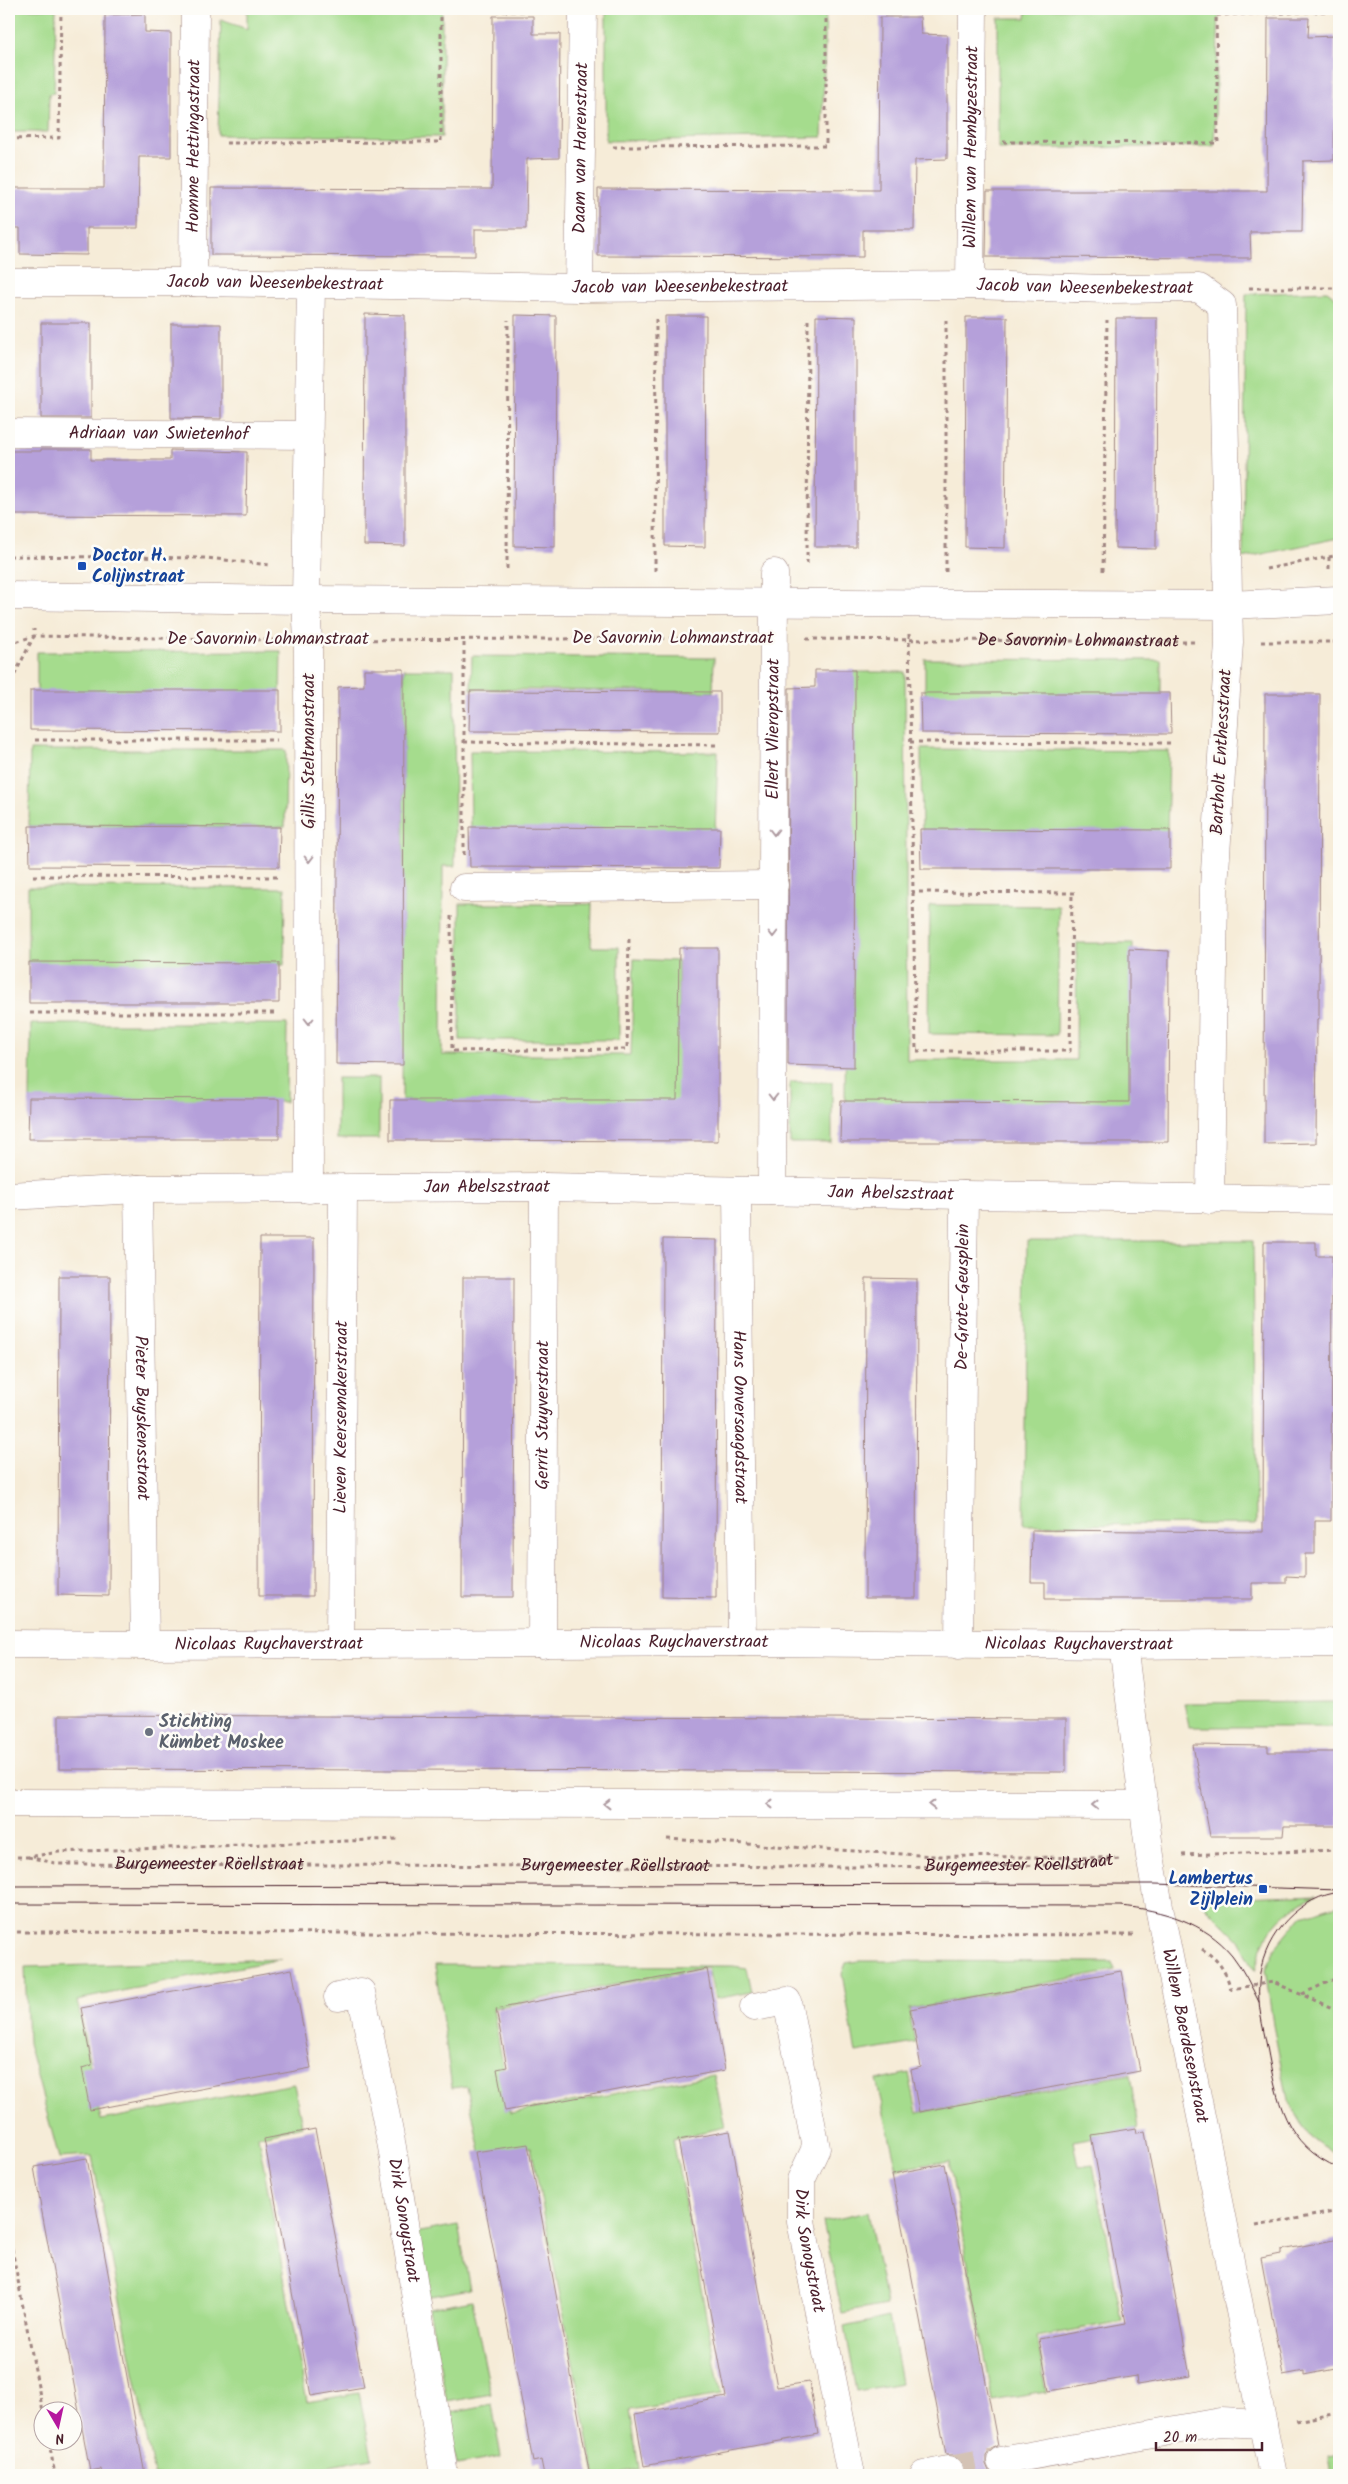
<svg xmlns="http://www.w3.org/2000/svg" width="1348" height="2484" viewBox="0 0 1348 2484" font-family="Kalam,sans-serif">
<style>
.green{fill:#a5dc8d;stroke:#787e5c}
.building{fill:#b5a0da}
.lines{fill:none;stroke-linecap:round;stroke-linejoin:round}
.minor-tunnel{stroke:#d4c3b5;stroke-width:28;stroke-dasharray:28 14;stroke-linecap:butt}
.minor-casing{stroke:#a08682;stroke-width:29}
.path{stroke:#a08682;stroke-width:3;stroke-dasharray:4 4;stroke-linecap:butt}
.minor{stroke:#fff;stroke-width:28}
.tram{stroke:#4a1f2b;stroke-width:1}
.oneway{stroke:#ae9aa0}
.transit-dot{fill:#1a4fb4;stroke:#fdfcf7;stroke-width:2}
.worship-dot{fill:#6b7280;stroke:#fdfcf7;stroke-width:2}
.labels{text-anchor:middle;dominant-baseline:central;stroke-width:5;stroke-linejoin:round;paint-order:stroke}
.street-label{font-size:18px;fill:#4a1f2b;stroke:#fdfcf7}
.transit-label{font-size:18px;font-weight:bold;fill:#164399;stroke:#fdfcf7;text-anchor:start}
.worship-label{font-size:18px;font-weight:bold;fill:#5b616d;stroke:#fdfcf7;text-anchor:start}
</style>
<rect width="100%" height="100%" fill="#fdfcf7"/>
<filter id="ink" filterUnits="userSpaceOnUse"><feTurbulence type="fractalNoise" baseFrequency=".02" numOctaves="2"/><feDisplacementMap in="SourceGraphic" scale="10" xChannelSelector="R" yChannelSelector="G"/><feConvolveMatrix kernelMatrix="1 2 1 2 8 2 1 2 1" color-interpolation-filters="sRGB"/></filter>
<filter id="wash" filterUnits="userSpaceOnUse"><feTurbulence type="fractalNoise" baseFrequency=".0096" numOctaves="4" result="noise"/><feDisplacementMap in="SourceGraphic" scale="20" xChannelSelector="R" yChannelSelector="G"/><feGaussianBlur stdDeviation="1.12" result="paint"/><feColorMatrix in="noise" values="0 0 0 0 0 0 0 0 0 0 0 0 0 0 0 0 0 1.4 0 .05"/><feComposite in="paint" operator="in"/></filter>
<g filter="url(#wash)">
<rect width="100%" height="100%" fill="#f6ecd8"/>
<!-- green -->
<g class="green">
<path d="M 9,9 L 56,9 L 54,93 L 49,94 L 48,132 L 9,132 Z"/>
<path d="M 247,9 L 442,9 L 442,137 L 218,135 L 221,20 L 247,29 Z"/>
<path d="M 606,9 L 826,9 L 822,137 L 606,141 Z"/>
<path d="M 1027,9 L 1219,9 L 1214,146 L 998,149 L 998,18 L 1026,18 Z"/>
<path d="M 1327,291 L 1339,300 L 1339,538 L 1243,558 L 1246,294 Z"/>
<path d="M 281,651 L 280,696 L 37,694 L 37,652 Z"/>
<path d="M 472,656 L 714,658 L 713,692 L 471,689 Z"/>
<path d="M 925,659 L 1161,660 L 1161,696 L 925,697 Z"/>
<path d="M 404,669 L 454,669 L 455,866 L 443,866 L 442,1055 L 631,1055 L 634,959 L 678,961 L 679,1102 L 402,1100 Z"/>
<path d="M 848,672 L 905,672 L 907,1060 L 1076,1060 L 1077,943 L 1133,943 L 1131,1112 L 845,1108 Z"/>
<path d="M 921,749 L 1169,751 L 1167,836 L 922,836 Z"/>
<path d="M 30,750 L 286,750 L 285,827 L 29,826 Z"/>
<path d="M 470,751 L 718,752 L 715,833 L 471,831 Z"/>
<path d="M 28,887 L 285,888 L 284,965 L 28,964 Z"/>
<path d="M 460,904 L 592,904 L 591,947 L 619,947 L 619,1040 L 460,1040 Z"/>
<path d="M 930,905 L 1059,906 L 1057,1035 L 929,1034 Z"/>
<path d="M 31,1024 L 287,1024 L 286,1102 L 30,1100 Z"/>
<rect x="337" y="1078" width="42" height="61"/>
<rect x="790" y="1082" width="42" height="61"/>
<path d="M 1027,1241 L 1253,1241 L 1256,1524 L 1024,1525 Z"/>
<path d="M 1339,1702 L 1339,1727 L 1189,1727 L 1184,1703 Z"/>
<path d="M 1316,1895 C 1279,1913 1265,1930 1255,1970 L 1239,1940 L 1199,1900 Z"/>
<path d="M 1339,1905 L 1339,2159 L 1310,2137 L 1288,2100 L 1273,2025 L 1265,1968 L 1275,1949 L 1302,1916 Z"/>
<path d="M 281,1959 L 77,2000 L 101,2120 L 294,2084 L 302,2126 L 258,2136 L 307,2402 L 359,2393 L 372,2458 L 283,2475 L 154,2475 L 92,2156 L 59,2158 L 28,2043 L 25,1967 Z"/>
<path d="M 858,1961 L 1112,1962 L 1115,1970 L 909,2009 L 915,2043 L 856,2053 L 842,1974 L 846,1963 Z"/>
<path d="M 435,1965 L 733,1966 L 747,1968 L 752,1992 L 715,1999 L 708,1967 L 493,2008 L 511,2113 L 714,2075 L 725,2127 L 673,2139 L 721,2395 L 630,2410 L 639,2470 L 611,2475 L 595,2475 L 531,2147 L 480,2152 L 467,2086 L 452,2088 Z"/>
<path d="M 909,2073 L 917,2113 L 1130,2074 L 1138,2129 L 1073,2141 L 1078,2167 L 1093,2165 L 1122,2321 L 1037,2337 L 1046,2392 L 993,2401 L 949,2161 L 897,2169 L 876,2080 Z"/>
<path d="M 868,2212 L 886,2305 L 842,2313 L 823,2222 Z"/>
<path d="M 458,2225 L 470,2289 L 425,2297 L 414,2233 Z"/>
<path d="M 472,2300 L 491,2394 L 447,2402 L 429,2308 Z"/>
<path d="M 889,2317 L 901,2383 L 857,2391 L 845,2327 Z"/>
<path d="M 492,2404 L 501,2457 L 457,2465 L 447,2413 Z"/>
<path d="M 1339,2454 L 1339,2475 L 1331,2475 L 1328,2456 Z"/>
</g>
<g id="blocks">
<!-- building -->
<g class="building">
<path d="M 145,14 L 145,32 L 171,33 L 171,157 L 139,157 L 138,228 L 87,228 L 87,255 L 20,254 L 20,228 L 9,228 L 9,188 L 104,188 L 105,15 Z"/>
<path d="M 493,16 L 533,16 L 533,34 L 560,34 L 559,158 L 527,159 L 526,229 L 475,229 L 475,256 L 211,255 L 211,188 L 492,189 Z"/>
<path d="M 880,17 L 920,17 L 921,34 L 947,35 L 947,159 L 915,160 L 914,230 L 863,230 L 863,257 L 598,256 L 598,189 L 879,190 Z"/>
<path d="M 1268,18 L 1309,18 L 1308,37 L 1335,36 L 1334,160 L 1303,161 L 1302,232 L 1250,232 L 1251,258 L 986,257 L 987,191 L 1267,191 Z"/>
<path d="M 365,314 L 405,315 L 405,546 L 364,545 Z"/>
<path d="M 515,315 L 556,316 L 555,547 L 514,546 Z"/>
<path d="M 665,316 L 706,316 L 705,547 L 665,546 Z"/>
<path d="M 816,316 L 856,317 L 856,547 L 815,547 Z"/>
<path d="M 966,317 L 1007,317 L 1005,548 L 965,547 Z"/>
<path d="M 1116,318 L 1157,318 L 1156,549 L 1115,548 Z"/>
<rect x="41" y="323" width="50" height="95"/>
<path d="M 171,324 L 221,324 L 221,419 L 171,418 Z"/>
<path d="M 41,449 L 91,449 L 91,460 L 170,460 L 170,450 L 247,452 L 246,516 L 9,515 L 9,451 L 41,451 Z"/>
<path d="M 364,669 L 404,669 L 403,1065 L 336,1064 L 338,687 L 364,686 Z"/>
<path d="M 815,670 L 855,670 L 854,1067 L 788,1065 L 789,688 L 815,687 Z"/>
<path d="M 30,690 L 280,690 L 280,731 L 30,730 Z"/>
<path d="M 470,691 L 720,692 L 720,732 L 469,731 Z"/>
<path d="M 920,693 L 1170,693 L 1171,734 L 921,733 Z"/>
<path d="M 1265,694 L 1320,694 L 1319,1019 L 1317,1019 L 1316,1143 L 1264,1144 Z"/>
<path d="M 29,826 L 280,827 L 279,867 L 30,866 Z"/>
<path d="M 469,827 L 720,828 L 719,868 L 470,867 Z"/>
<path d="M 920,829 L 1170,830 L 1170,869 L 921,869 Z"/>
<path d="M 679,948 L 718,948 L 718,1141 L 390,1140 L 390,1100 L 677,1100 Z"/>
<path d="M 1129,949 L 1169,951 L 1168,1142 L 840,1142 L 841,1101 L 1129,1102 Z"/>
<path d="M 29,962 L 279,963 L 279,1003 L 29,1003 Z"/>
<path d="M 29,1098 L 279,1099 L 279,1139 L 28,1139 Z"/>
<path d="M 260,1238 L 314,1238 L 313,1596 L 259,1596 Z"/>
<path d="M 663,1239 L 717,1240 L 716,1598 L 662,1597 Z"/>
<path d="M 1264,1242 L 1316,1242 L 1316,1256 L 1332,1256 L 1331,1521 L 1315,1521 L 1315,1554 L 1305,1554 L 1305,1577 L 1286,1576 L 1286,1583 L 1252,1583 L 1252,1599 L 1045,1599 L 1045,1582 L 1031,1582 L 1032,1530 L 1263,1532 Z"/>
<path d="M 59,1276 L 110,1276 L 109,1596 L 58,1595 Z"/>
<path d="M 463,1277 L 514,1277 L 513,1597 L 462,1597 Z"/>
<path d="M 866,1278 L 917,1279 L 916,1598 L 865,1598 Z"/>
<path d="M 59,1715 L 1066,1719 L 1066,1772 L 59,1769 Z"/>
<path d="M 1193,1745 L 1268,1746 L 1268,1752 L 1339,1752 L 1339,1826 L 1284,1826 L 1283,1836 L 1210,1836 Z"/>
<path d="M 292,1969 L 311,2068 L 90,2110 L 82,2068 L 92,2065 L 81,2008 Z"/>
<path d="M 707,1969 L 725,2070 L 505,2111 L 497,2069 L 507,2067 L 496,2009 Z"/>
<path d="M 1121,1971 L 1140,2071 L 919,2112 L 911,2070 L 921,2067 L 910,2009 Z"/>
<path d="M 1136,2128 L 1137,2133 L 1145,2132 L 1190,2376 L 1137,2385 L 1136,2376 L 1049,2391 L 1039,2339 L 1126,2323 L 1091,2135 Z"/>
<path d="M 315,2129 L 364,2387 L 311,2396 L 264,2139 Z"/>
<path d="M 730,2131 L 777,2387 L 809,2382 L 818,2434 L 644,2466 L 635,2414 L 726,2397 L 678,2140 Z"/>
<path d="M 528,2144 L 585,2450 L 590,2475 L 544,2475 L 541,2460 L 533,2462 L 475,2152 Z"/>
<path d="M 87,2158 L 145,2475 L 102,2475 L 101,2469 L 90,2471 L 41,2207 L 34,2167 Z"/>
<path d="M 945,2164 L 998,2446 L 991,2449 L 986,2456 L 986,2464 L 989,2471 L 995,2475 L 963,2475 L 963,2467 L 960,2460 L 953,2455 L 946,2455 L 892,2174 Z"/>
<path d="M 1339,2239 L 1339,2368 L 1304,2375 L 1304,2371 L 1283,2375 L 1261,2258 L 1281,2254 L 1281,2250 Z"/>
</g>
</g>
</g>
<g filter="url(#ink)">
<use href="#blocks" fill-opacity="0" stroke="#a08682" stroke-width="1"/>
<g class="lines">
<!-- minor-tunnel -->
<path class="minor-tunnel" d="M 948,2470 L 1001,2461"/>
<!-- minor casing -->
<g class="minor-casing">
<g id="minor">
<path id="s3" d="M 9,282 L 193,282 L 579,288 L 970,285 L 1108,289 L 1199,288 L 1222,305 L 1229,642 L 1214,888 L 1210,1200"/>
<path id="s4" d="M 193,282 L 195,9"/>
<path id="s5" d="M 970,285 L 973,9"/>
<path id="s6" d="M 579,288 L 583,9"/>
<path id="s7" d="M 9,433 L 309,435"/>
<path d="M 9,596 L 306,600 L 1228,605 L 1339,600"/>
<path d="M 464,888 L 774,885"/>
<path id="s8" d="M 138,1189 L 145,1645"/>
<path d="M 309,1189 L 308,641 L 306,600 L 311,284"/>
<path id="s9" d="M 737,1191 L 742,1642"/>
<path id="s10" d="M 772,1191 L 774,573"/>
<path id="s11" d="M 9,1196 L 138,1189 L 544,1187 L 964,1195"/>
<path id="s12" d="M 9,1644 L 145,1645 L 742,1642 L 1123,1645 L 1339,1643"/>
<path id="s13" d="M 542,1644 L 544,1187"/>
<path id="s14" d="M 340,1645 L 343,1190"/>
<path id="s15" d="M 959,1645 L 964,1195 L 1339,1200"/>
<path id="s16" d="M 1123,1645 L 1150,1856 L 1160,1912 L 1273,2475"/>
<path d="M 9,1803 L 1144,1805"/>
<path id="s17" d="M 338,1997 L 361,1992 L 392,2147 L 444,2475"/>
<path id="s18" d="M 754,2007 L 787,2001 L 816,2148 L 801,2180 L 801,2221 L 851,2475"/>
<path d="M 1001,2461 L 1220,2422 L 1263,2424"/>
<path d="M 924,2475 L 948,2470"/>
</g>
</g>
<!-- path -->
<g class="path">
<path d="M 531,9 L 549,9"/>
<path d="M 1266,9 L 1274,12"/>
<path d="M 9,139 L 59,138 L 61,9"/>
<path d="M 1003,142 L 1218,143 L 1216,15 L 1339,11"/>
<path d="M 226,143 L 441,142 L 441,11 L 531,11"/>
<path d="M 613,147 L 826,146 L 826,13 L 874,9"/>
<path d="M 1249,288 L 1339,288"/>
<path d="M 9,556 L 207,558 L 270,565"/>
<path d="M 1329,557 L 1329,569"/>
<path d="M 807,564 L 808,318"/>
<path d="M 507,569 L 508,320"/>
<path d="M 1266,569 L 1339,555"/>
<path d="M 655,571 L 656,319"/>
<path d="M 1103,571 L 1107,320"/>
<path d="M 946,572 L 946,316"/>
<path d="M 909,634 L 913,892 L 1077,893"/>
<path id="s1" d="M 806,639 L 1197,642"/>
<path d="M 341,640 L 742,638"/>
<path d="M 1261,642 L 1339,642"/>
<path d="M 9,644 L 34,636 L 277,640"/>
<path d="M 9,679 L 13,678 L 34,636 L 34,629"/>
<path d="M 35,740 L 277,740"/>
<path d="M 464,742 L 716,745"/>
<path d="M 910,742 L 1173,743"/>
<path d="M 464,855 L 464,639"/>
<path d="M 33,876 L 277,877"/>
<path d="M 913,892 L 916,1051 L 1070,1051 L 1072,893"/>
<path d="M 451,916 L 452,1051 L 627,1049 L 629,937"/>
<path d="M 30,1013 L 276,1013"/>
<path d="M 667,1839 L 933,1856 L 1115,1858"/>
<path d="M 1182,1855 L 1339,1850"/>
<path d="M 9,1857 L 28,1857 L 59,1852 L 399,1839"/>
<path id="s2" d="M 28,1857 L 59,1864 L 860,1867 L 1075,1865 L 1119,1859"/>
<path d="M 9,1932 L 1133,1935"/>
<path d="M 1202,1949 C 1219,1960 1225,1970 1231,1989 L 1273,1982 L 1339,2011"/>
<path d="M 1302,1994 L 1339,1977"/>
<path d="M 1256,2226 L 1339,2211"/>
<path d="M 9,2233 L 43,2412"/>
<path d="M 1296,2421 L 1339,2413"/>
<path d="M 49,2442 L 55,2475"/>
</g>
<!-- minor -->
<use href="#minor" class="minor"/>
<!-- tram -->
<g class="tram">
<path d="M 9,1886 L 1155,1884 L 1339,1890"/>
<path d="M 1334,1893 C 1293,1901 1261,1941 1259,1983 C 1257,2005 1263,2026 1267,2047 C 1277,2100 1284,2145 1339,2168"/>
<path d="M 9,1904 L 1121,1906 C 1162,1910 1205,1922 1232,1955 C 1243,1969 1251,1986 1259,2002"/>
</g>
</g>
<!-- one-way arrows -->
<defs><path id="oneway-chevron" d="M-2-3.5L2.5 0L-2 3.5" fill="none" stroke-width="1.6" stroke-linecap="round" stroke-linejoin="round" transform="scale(1.25)"/></defs>
<g class="oneway">
<use href="#oneway-chevron" transform="translate(774 832) rotate(90)"/>
<use href="#oneway-chevron" transform="translate(309 859) rotate(90)"/>
<use href="#oneway-chevron" transform="translate(773 934) rotate(90)"/>
<use href="#oneway-chevron" transform="translate(309 1021) rotate(90)"/>
<use href="#oneway-chevron" transform="translate(773 1097) rotate(90)"/>
<use href="#oneway-chevron" transform="translate(607 1804) rotate(-180)"/>
<use href="#oneway-chevron" transform="translate(770 1804) rotate(-180)"/>
<use href="#oneway-chevron" transform="translate(932 1805) rotate(-180)"/>
<use href="#oneway-chevron" transform="translate(1095 1805) rotate(-180)"/>
</g>
</g>
<!-- markers -->
<g class="transit-dot">
<rect x="77" y="561" width="10" height="10" rx="2.5"/>
<rect x="1258" y="1884" width="10" height="10" rx="2.5"/>
</g>
<circle class="worship-dot" cx="149" cy="1732" r="5"/>
<g class="labels">
<!-- street labels -->
<g class="street-label">
<text stroke="none"><textPath href="#s4" startOffset="136">Homme Hettingastraat</textPath></text>
<text stroke="none"><textPath href="#s5" startOffset="138">Willem van Hembyzestraat</textPath></text>
<text stroke="none"><textPath href="#s6" startOffset="140">Daam van Harenstraat</textPath></text>
<text stroke="none"><textPath href="#s3" startOffset="266">Jacob van Weesenbekestraat</textPath></text>
<text stroke="none"><textPath href="#s3" startOffset="671">Jacob van Weesenbekestraat</textPath></text>
<text stroke="none"><textPath href="#s3" startOffset="1076">Jacob van Weesenbekestraat</textPath></text>
<text stroke="none"><textPath href="#s7" startOffset="150">Adriaan van Swietenhof</textPath></text>
<text x="673" y="638">De Savornin Lohmanstraat</text>
<text x="268" y="639">De Savornin Lohmanstraat</text>
<text stroke="none"><textPath href="#s1" startOffset="272">De Savornin Lohmanstraat</textPath></text>
<text stroke="none"><textPath href="#s10" startOffset="462">Ellert Vlieropstraat</textPath></text>
<text transform="translate(309 751) rotate(-90)">Gillis Steltmanstraat</text>
<text transform="translate(1222 752) rotate(-87)">Bartholt Enthesstraat</text>
<text stroke="none"><textPath href="#s11" startOffset="478">Jan Abelszstraat</textPath></text>
<text stroke="none"><textPath href="#s11" startOffset="882">Jan Abelszstraat</textPath></text>
<text stroke="none"><textPath href="#s15" startOffset="348">De-Grote-Geusplein</textPath></text>
<text stroke="none"><textPath href="#s13" startOffset="229">Gerrit Stuyverstraat</textPath></text>
<text stroke="none"><textPath href="#s8" startOffset="229">Pieter Buyskensstraat</textPath></text>
<text stroke="none"><textPath href="#s14" startOffset="228">Lieven Keersemakerstraat</textPath></text>
<text stroke="none"><textPath href="#s9" startOffset="226">Hans Onversaagdstraat</textPath></text>
<text stroke="none"><textPath href="#s12" startOffset="665">Nicolaas Ruychaverstraat</textPath></text>
<text stroke="none"><textPath href="#s12" startOffset="260">Nicolaas Ruychaverstraat</textPath></text>
<text stroke="none"><textPath href="#s12" startOffset="1070">Nicolaas Ruychaverstraat</textPath></text>
<text stroke="none"><textPath href="#s2" startOffset="992">Burgemeester Röellstraat</textPath></text>
<text stroke="none"><textPath href="#s2" startOffset="182">Burgemeester Röellstraat</textPath></text>
<text stroke="none"><textPath href="#s2" startOffset="588">Burgemeester Röellstraat</textPath></text>
<text stroke="none"><textPath href="#s16" startOffset="396">Willem Baerdesenstraat</textPath></text>
<text stroke="none"><textPath href="#s17" startOffset="256">Dirk Sonoystraat</textPath></text>
<text stroke="none"><textPath href="#s18" startOffset="290">Dirk Sonoystraat</textPath></text>
</g>
<!-- transit labels -->
<g class="transit-label">
<text x="92" y="556">Doctor H.<tspan x="92" dy="21">Colijnstraat</tspan></text>
<text x="1253" y="1879" text-anchor="end">Lambertus<tspan x="1253" dy="21">Zijlplein</tspan></text>
</g>
<!-- worship labels -->
<g class="worship-label">
<text x="159" y="1722">Stichting<tspan x="159" dy="21">Kümbet Moskee</tspan></text>
</g>
</g>
<!-- margin -->
<rect width="1348" height="2484" fill="none" stroke="#fdfcf7" stroke-width="30"/>
<!-- north arrow -->
<g transform="translate(58 2426) rotate(171)"><circle r="24" fill="#fdfcf7" stroke="#b5a4a5"/>
<path d="M0-4L9 19L0 12L-9 19Z" fill="#b5179e"/>
<text y="-8" font-size="14" font-weight="bold" text-anchor="middle" fill="#4a1f2b">N</text>
</g>
<!-- scale -->
<path d="M1156 2442v8h106v-8" fill="none" stroke="#4a1f2b" stroke-width="2.5"/>
<text x="1163" y="2442" font-size="15" fill="#4a1f2b" stroke="#fdfcf7" stroke-width="4" paint-order="stroke">20 m</text>
</svg>
